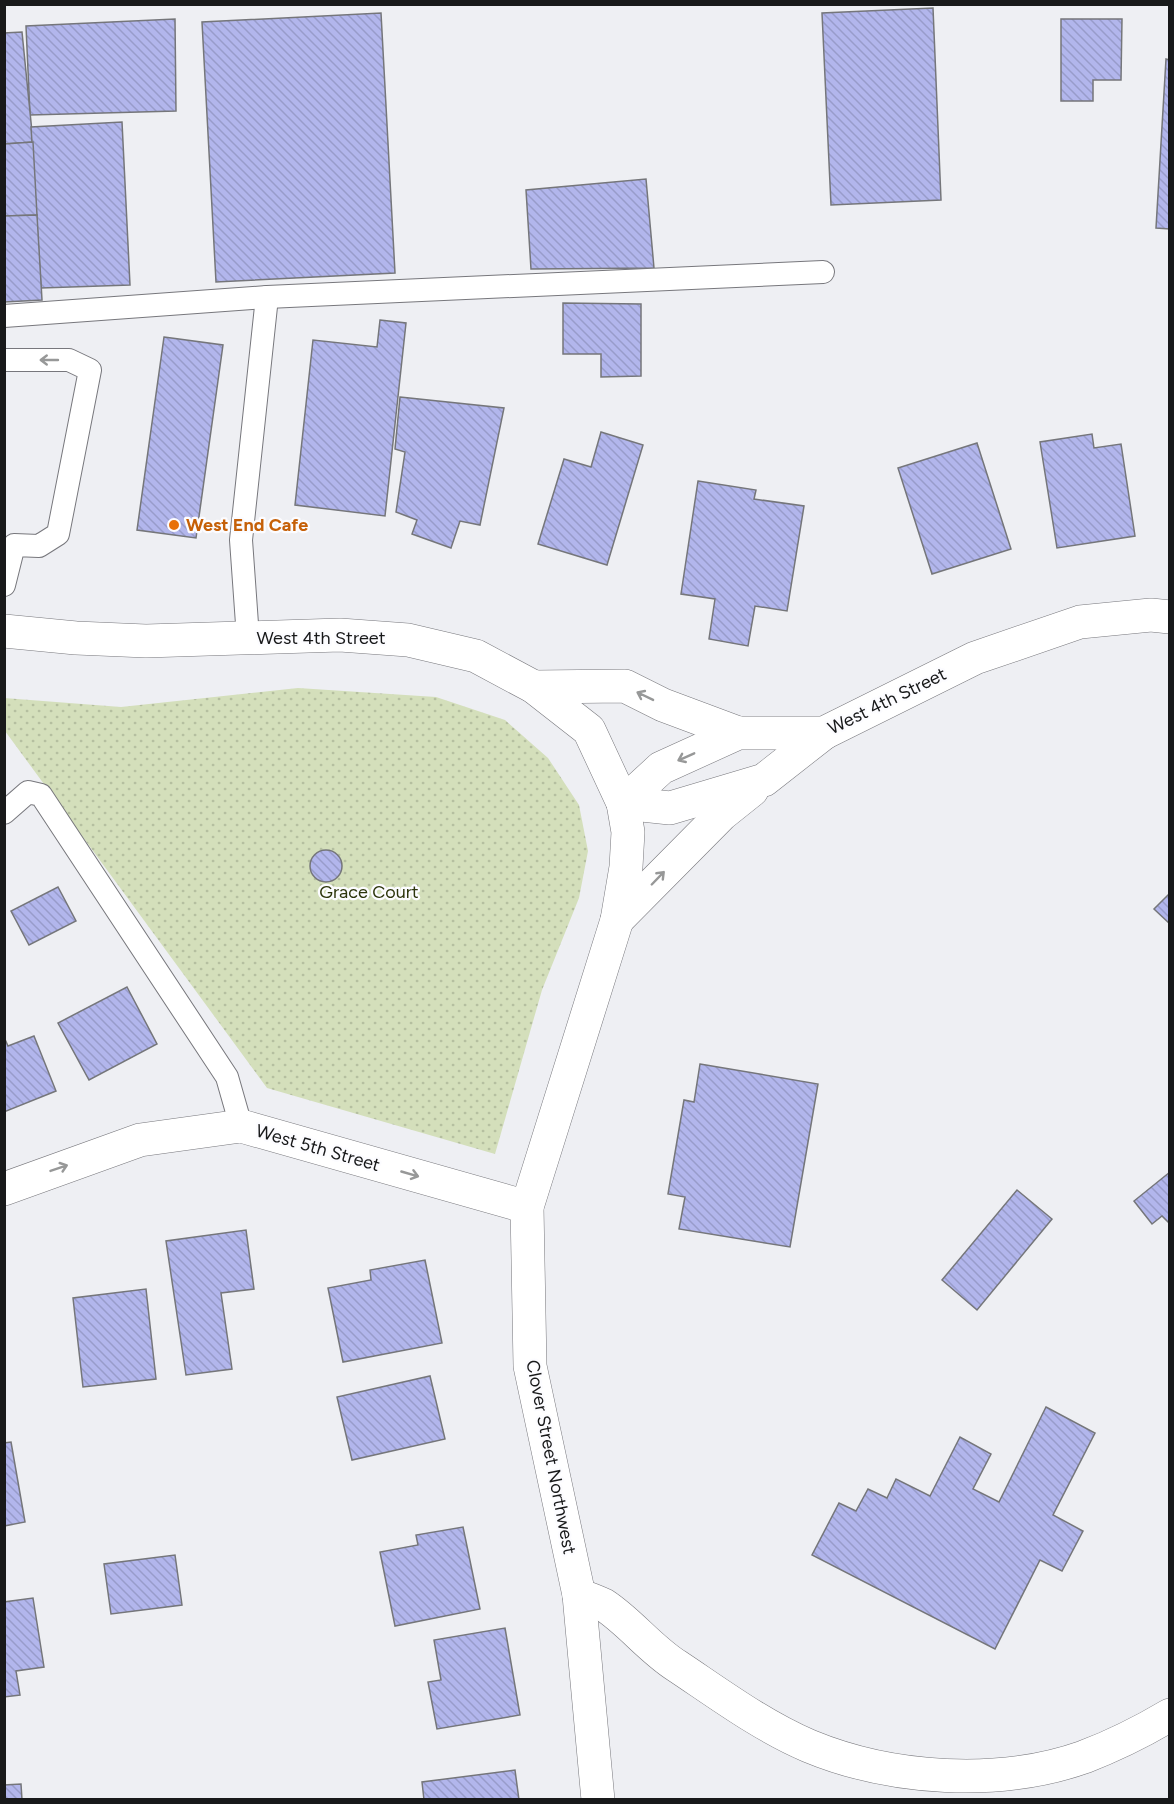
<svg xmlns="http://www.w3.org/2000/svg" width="1174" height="1804" viewBox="0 0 1174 1804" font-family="Figtree,sans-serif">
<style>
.park{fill:url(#park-dots)}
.building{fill:url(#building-back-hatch);stroke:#75767a;stroke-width:1.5}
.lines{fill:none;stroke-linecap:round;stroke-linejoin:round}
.lane-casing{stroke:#77777c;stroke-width:24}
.street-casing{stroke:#77777c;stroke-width:34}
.secondary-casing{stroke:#77777c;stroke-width:34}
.lane{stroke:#fff;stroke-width:22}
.street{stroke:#fff;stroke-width:33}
.secondary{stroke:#fff;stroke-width:33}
.oneway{stroke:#979898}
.food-dot{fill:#e8710a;stroke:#fcfcff;stroke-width:2}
.labels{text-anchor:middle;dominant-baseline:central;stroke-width:4.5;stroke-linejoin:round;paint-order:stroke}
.food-label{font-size:18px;font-weight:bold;fill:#c56008;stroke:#fcfcff;text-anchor:start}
.street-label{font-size:18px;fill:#18191a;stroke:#fcfcff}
.park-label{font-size:18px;fill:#2c350b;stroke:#fcfcff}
</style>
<defs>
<pattern id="park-dots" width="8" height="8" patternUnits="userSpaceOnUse" patternTransform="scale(1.5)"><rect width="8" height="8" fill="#d4dfbb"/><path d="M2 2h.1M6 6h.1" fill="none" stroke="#b5bfa0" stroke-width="1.8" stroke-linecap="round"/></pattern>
<pattern id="building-back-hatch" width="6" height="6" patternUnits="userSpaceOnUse" patternTransform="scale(1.5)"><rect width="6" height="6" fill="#b2b6ec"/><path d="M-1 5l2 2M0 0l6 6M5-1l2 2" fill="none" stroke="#989cca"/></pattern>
</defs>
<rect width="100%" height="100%" fill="#eeeff3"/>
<!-- park -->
<path class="park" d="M 298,688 L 436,697 L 505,720 L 548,758 L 579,805 L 588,851 L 579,898 L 542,990 L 495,1154 L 267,1088 L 5,731 L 4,698 L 121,707 Z"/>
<!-- building -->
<g class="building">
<path d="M 933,8 L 941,200 L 831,205 L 822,13 Z"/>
<path d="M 381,13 L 395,273 L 216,282 L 202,22 Z"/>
<path d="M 175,19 L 176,111 L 30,115 L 26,26 Z"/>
<path d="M 1061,19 L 1122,19 L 1121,80 L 1093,80 L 1093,101 L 1061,101 Z"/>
<path d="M 22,32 L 33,142 L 4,144 L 4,33 Z"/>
<path d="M 1166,59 L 1170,60 L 1170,229 L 1156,228 Z"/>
<path d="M 122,122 L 130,285 L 41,288 L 31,127 Z"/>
<path d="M 33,142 L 37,215 L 4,216 L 4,144 Z"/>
<path d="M 646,179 L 654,268 L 531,269 L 526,190 Z"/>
<path d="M 37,215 L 42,300 L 4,302 L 4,216 Z"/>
<path d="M 563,303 L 641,304 L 641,376 L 601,377 L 601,354 L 563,354 Z"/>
<path d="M 380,320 L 406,323 L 385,516 L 295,505 L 313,340 L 377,347 Z"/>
<path d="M 164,337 L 223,345 L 196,538 L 137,530 Z"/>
<path d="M 400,397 L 504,408 L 480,525 L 460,521 L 451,548 L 412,534 L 417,520 L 396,512 L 405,452 L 395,449 Z"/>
<path d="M 601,432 L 643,445 L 607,565 L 538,544 L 564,459 L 591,467 Z"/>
<path d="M 1092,434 L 1094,448 L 1121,444 L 1135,536 L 1057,548 L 1040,442 Z"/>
<path d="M 977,443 L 1011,549 L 932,574 L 898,468 Z"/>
<path d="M 698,481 L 756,490 L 754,499 L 804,506 L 787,611 L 755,606 L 748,646 L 709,639 L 715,599 L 681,594 Z"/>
<circle cx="326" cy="866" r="16"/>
<path d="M 58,887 L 76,921 L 29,945 L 11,911 Z"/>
<path d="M 1170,893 L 1170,924 L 1154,909 Z"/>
<path d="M 127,987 L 157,1044 L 89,1080 L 58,1023 Z"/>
<path d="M 34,1036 L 56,1091 L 4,1112 L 4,1037 L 8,1046 Z"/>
<path d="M 700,1064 L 818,1084 L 790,1247 L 679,1229 L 685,1197 L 668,1194 L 684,1100 L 694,1102 Z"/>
<path d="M 1170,1172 L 1170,1224 L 1162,1216 L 1152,1224 L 1134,1201 Z"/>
<path d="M 1017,1190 L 1052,1219 L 977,1310 L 942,1280 Z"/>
<path d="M 246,1230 L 254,1289 L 221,1293 L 232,1369 L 186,1375 L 166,1241 Z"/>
<path d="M 425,1260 L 442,1343 L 343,1362 L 328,1288 L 371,1280 L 370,1270 Z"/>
<path d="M 146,1289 L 156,1379 L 83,1387 L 73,1298 Z"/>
<path d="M 430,1376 L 445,1439 L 352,1460 L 337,1397 Z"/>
<path d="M 1046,1407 L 1095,1433 L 1053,1515 L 1083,1531 L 1062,1571 L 1040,1560 L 995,1649 L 812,1555 L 839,1503 L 856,1511 L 868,1489 L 887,1498 L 896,1479 L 930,1496 L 960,1437 L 991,1454 L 973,1489 L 999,1502 Z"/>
<path d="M 11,1442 L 25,1522 L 4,1526 L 4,1443 Z"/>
<path d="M 463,1527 L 480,1609 L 395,1626 L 380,1552 L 418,1545 L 416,1535 Z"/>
<path d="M 175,1555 L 182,1605 L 111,1614 L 104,1564 Z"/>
<path d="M 33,1598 L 44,1667 L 16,1671 L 20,1695 L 4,1697 L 4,1602 Z"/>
<path d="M 505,1628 L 520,1715 L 437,1729 L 428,1682 L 441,1680 L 434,1640 Z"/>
<path d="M 515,1770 L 519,1800 L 424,1800 L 422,1782 Z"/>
<path d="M 21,1784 L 22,1800 L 4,1800 L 4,1785 Z"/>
</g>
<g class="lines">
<!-- lane casing -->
<g class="lane-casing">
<g id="lane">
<path d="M 4,316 L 267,297 L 823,272"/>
<path d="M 4,360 L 69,360 L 90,370 L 58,534 L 39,546 L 14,545 L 4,585"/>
<path d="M 248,638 L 241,540 L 267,297"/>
<path d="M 4,813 L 28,792 L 41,795 L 227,1077 L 241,1126"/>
</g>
</g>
<!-- street casing -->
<g class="street-casing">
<path id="street" d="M 579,1595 L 598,1800"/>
</g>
<!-- secondary casing -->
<g class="secondary-casing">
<g id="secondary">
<path d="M 4,631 L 76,638 L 146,641 L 340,635 L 408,640 L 476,656 L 534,687 L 589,730 L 623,803 L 628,832 L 626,867 L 617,920 L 527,1207 L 530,1366 L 579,1595 C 587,1598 596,1601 604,1605 C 630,1622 650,1649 677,1666 C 719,1694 762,1726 809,1746 C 891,1780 999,1787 1084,1757 C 1113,1746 1143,1731 1170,1715"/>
<path d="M 534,687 L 625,686 L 663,705 L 738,733"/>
<path d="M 623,803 L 661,768 L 738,733 L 824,733 L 975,658 L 1080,622 L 1151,615 L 1170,617"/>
<path d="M 623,803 L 670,808 L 764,780 L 824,733"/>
<path d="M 617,920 L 722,814 L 752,790"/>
<path d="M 4,1189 L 140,1140 L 241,1126 L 527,1207"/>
</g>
</g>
<!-- lane -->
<use href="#lane" class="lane"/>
<!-- street -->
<use href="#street" class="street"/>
<!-- secondary -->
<use href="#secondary" class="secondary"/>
</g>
<!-- one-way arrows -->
<defs><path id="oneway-shaft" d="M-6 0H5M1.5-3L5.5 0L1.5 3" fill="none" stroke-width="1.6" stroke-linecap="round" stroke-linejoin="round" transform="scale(1.5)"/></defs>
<g class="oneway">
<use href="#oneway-shaft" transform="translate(49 360) rotate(-180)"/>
<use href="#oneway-shaft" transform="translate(645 696) rotate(-154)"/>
<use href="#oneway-shaft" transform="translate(686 757) rotate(156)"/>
<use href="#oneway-shaft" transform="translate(658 878) rotate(-46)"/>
<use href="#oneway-shaft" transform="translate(59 1168) rotate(-19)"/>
<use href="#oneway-shaft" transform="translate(410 1174) rotate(16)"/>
</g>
<!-- markers -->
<circle class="food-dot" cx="174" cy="525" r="6"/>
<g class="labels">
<!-- food labels -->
<g class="food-label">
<text x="186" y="525">West End Cafe</text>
</g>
<!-- street labels -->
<g class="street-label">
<text x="321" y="638">West 4th Street</text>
<text transform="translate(887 701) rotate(-26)">West 4th Street</text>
<text transform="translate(318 1148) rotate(16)">West 5th Street</text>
<text transform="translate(551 1457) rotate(79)">Clover Street Northwest</text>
</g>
<!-- park labels -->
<g class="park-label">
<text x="369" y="892">Grace Court</text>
</g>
</g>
<!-- border -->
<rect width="1174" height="1804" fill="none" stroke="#18191a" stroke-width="12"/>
</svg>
